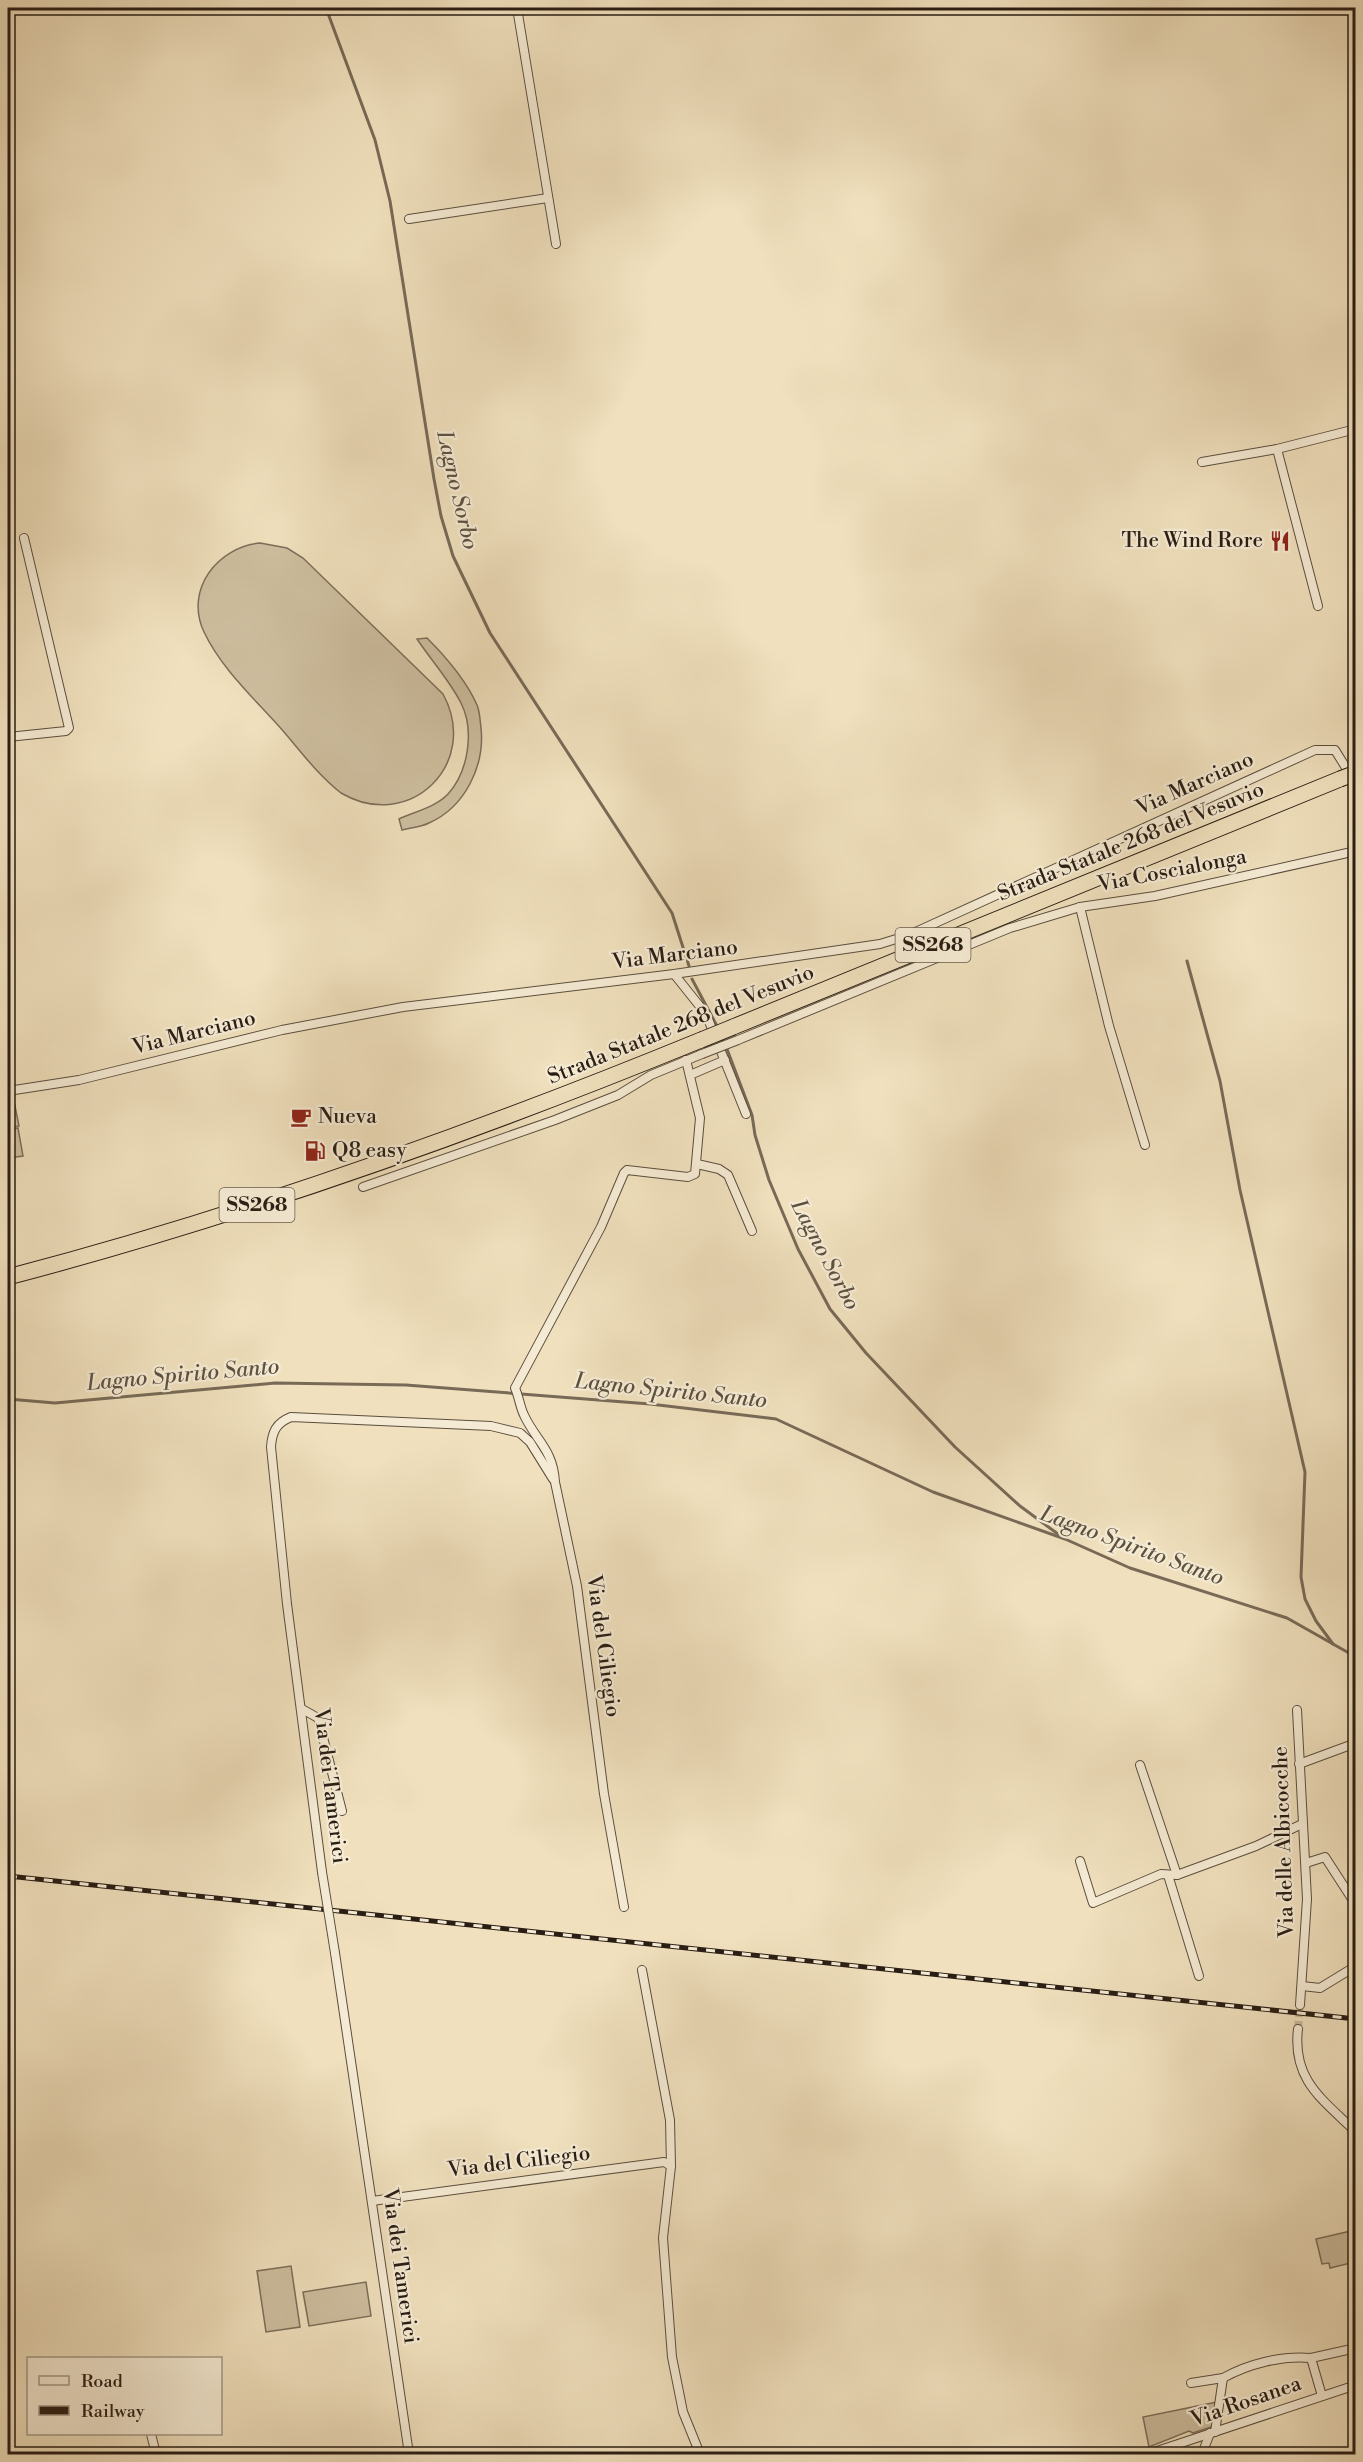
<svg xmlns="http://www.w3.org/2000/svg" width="1363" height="2462" viewBox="0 0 1363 2462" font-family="'Libre Bodoni',serif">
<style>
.grass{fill:#cebfa0;stroke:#7c6e5a;stroke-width:1.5}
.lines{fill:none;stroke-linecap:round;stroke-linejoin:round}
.stream{stroke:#786a57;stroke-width:3}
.street-tunnel{stroke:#c8b99b;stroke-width:8;stroke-dasharray:8 4;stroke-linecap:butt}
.street-casing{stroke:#5b4e3e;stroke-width:10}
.highway-casing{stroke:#291d14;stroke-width:17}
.street{stroke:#f5ebd4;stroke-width:8}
.highway{stroke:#f0e0bd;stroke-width:15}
.rail-casing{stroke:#291d14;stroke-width:5}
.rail{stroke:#f5ebd4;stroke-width:3;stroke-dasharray:9;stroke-linecap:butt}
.street-bridge-casing{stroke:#5b4e3e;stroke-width:10;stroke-linecap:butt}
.highway-bridge-casing{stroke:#291d14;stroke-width:17;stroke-linecap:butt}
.street-bridge{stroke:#f5ebd4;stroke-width:8}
.highway-bridge{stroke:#f0e0bd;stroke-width:15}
.labels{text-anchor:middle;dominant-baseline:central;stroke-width:4.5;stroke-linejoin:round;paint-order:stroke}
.shield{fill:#f5ebd4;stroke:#665b4e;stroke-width:1.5}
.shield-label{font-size:20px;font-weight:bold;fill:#291d14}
.poi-label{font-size:21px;fill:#291d14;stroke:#f5ebd4;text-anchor:start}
.street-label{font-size:21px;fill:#291d14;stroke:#f5ebd4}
.water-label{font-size:22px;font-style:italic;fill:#5d5141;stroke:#f5ebd4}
</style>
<rect width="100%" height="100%" fill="#f0e0bd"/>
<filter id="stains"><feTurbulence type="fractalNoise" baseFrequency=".00333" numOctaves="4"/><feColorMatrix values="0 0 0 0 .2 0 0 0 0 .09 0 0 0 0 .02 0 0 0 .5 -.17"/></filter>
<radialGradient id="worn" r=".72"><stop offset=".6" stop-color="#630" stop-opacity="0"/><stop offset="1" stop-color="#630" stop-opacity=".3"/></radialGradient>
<!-- grass -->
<g class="grass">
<path d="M 260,543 L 287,548 L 303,558 L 443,694 C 481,764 409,833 341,793 C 319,776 302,753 284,732 C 257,701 222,670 204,632 C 184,589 218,547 260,543 Z"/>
<path d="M 427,638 C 447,658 466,680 477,705 C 480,712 480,721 481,728 C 485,766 465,807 429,823 C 421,827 410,828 402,830 L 399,819 C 414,812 436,807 448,794 C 468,772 475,731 461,703 C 450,681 431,660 417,639 Z"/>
<path d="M 14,1101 L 19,1126 L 8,1128 L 8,1102 Z"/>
<path d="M 18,1128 L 23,1156 L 8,1158 L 8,1130 Z"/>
<path d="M 1355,2230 L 1355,2262 L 1330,2268 L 1329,2263 L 1322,2264 L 1316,2239 Z"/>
<path d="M 291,2266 L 300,2327 L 266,2332 L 257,2271 Z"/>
<path d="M 366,2282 L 371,2316 L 309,2326 L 303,2292 Z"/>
<path d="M 1217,2402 L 1214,2426 L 1193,2433 L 1189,2431 L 1149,2447 L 1143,2417 Z"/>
</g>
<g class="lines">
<!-- stream -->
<g class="stream">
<path d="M 326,8 L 375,140 L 390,201 L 434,479 L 441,516 L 453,556 L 490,633 L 672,913 L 689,966"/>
<path d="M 1187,961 L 1220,1081 L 1240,1190 L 1305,1472 L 1301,1577 L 1305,1599 L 1316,1621 L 1333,1644"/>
<path d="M 692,979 L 718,1028"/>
<path d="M 722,1036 L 752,1115 L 755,1135 L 769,1180 L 798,1249 L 830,1309 L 866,1353 L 955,1447 L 1020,1506 L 1062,1537"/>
<path d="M 8,1399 L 55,1403 L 275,1383 L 406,1385 L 650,1404 L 776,1419 L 933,1492 L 1065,1539 L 1130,1568 L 1287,1618 L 1356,1657"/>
</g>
<!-- street-tunnel -->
<path class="street-tunnel" d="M 1298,2029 L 1300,2005"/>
<!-- street casing -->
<g class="street-casing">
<g id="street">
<path d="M 517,8 L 556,244"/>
<path d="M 409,219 L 548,198"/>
<path d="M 1277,449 L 1318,606"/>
<path d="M 1202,462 L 1277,449 L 1356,429"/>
<path d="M 8,737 L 66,731 L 69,728 L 24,538"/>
<path d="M 1080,907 L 1109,1026 L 1145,1145"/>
<path d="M 674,974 L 706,1014 L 746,1114"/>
<path d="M 738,1040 L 1010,928 L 1080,907 L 1155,896 L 1356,851"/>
<path d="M 690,1075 L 725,1060"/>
<path d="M 8,1091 L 79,1080 L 282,1030 L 403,1007 L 674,974 L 880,944 L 909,935 L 1315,750 L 1335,750 L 1356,784"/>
<path d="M 697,1164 L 719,1169 L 728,1175 L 752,1231"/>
<path d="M 363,1187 L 555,1120 L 618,1095 L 651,1075 L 702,1054"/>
<path d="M 302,1709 L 318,1718 L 342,1811"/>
<path d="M 1297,1710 L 1307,1899 L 1300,2005"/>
<path d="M 1299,1764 L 1356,1743"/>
<path d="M 1140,1765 L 1177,1875"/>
<path d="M 1080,1861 L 1093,1903 L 1161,1874 L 1177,1875 L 1256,1846 L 1302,1824"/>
<path d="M 1306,1863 L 1325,1857 L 1356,1905"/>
<path d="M 322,1872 L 287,1604 L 271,1447 C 272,1432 276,1423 291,1417 L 491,1426 L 520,1433 L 530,1442 L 553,1479"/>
<path d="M 1168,1875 L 1199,1976"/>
<path d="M 624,1907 L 604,1794 L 577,1586 L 555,1482 C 553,1449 536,1441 524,1415 C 520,1407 519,1397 515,1388 L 601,1227 L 624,1173 L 627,1170 L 688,1177 L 695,1174 L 700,1118 L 686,1060"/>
<path d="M 335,1953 L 409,2454"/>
<path d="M 642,1970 L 670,2120 L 671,2166 L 663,2238 L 672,2357 L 683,2412 L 700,2454"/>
<path d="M 1302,1986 L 1320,1988 L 1356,1966"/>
<path d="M 1298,2029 C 1292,2080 1322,2099 1356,2132"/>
<path d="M 372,2201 L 664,2162 L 671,2166"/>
<path d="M 1191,2383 L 1223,2378"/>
<path d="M 1322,2396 L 1311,2358 L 1356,2348"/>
<path d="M 1215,2432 L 1223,2378 C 1248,2364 1283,2355 1311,2358"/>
<path d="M 151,2434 L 156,2454"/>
<path d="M 1148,2454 L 1356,2385"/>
<path d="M 1202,2454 L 1210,2433"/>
</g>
</g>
<!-- highway casing -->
<g class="highway-casing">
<g id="highway">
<path d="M 733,1027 L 1340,779"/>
<path d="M 8,1277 C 245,1215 474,1133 701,1040"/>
</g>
</g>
<!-- street -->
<use href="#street" class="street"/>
<!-- highway -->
<use href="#highway" class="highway"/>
<!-- rail casing -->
<g class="rail-casing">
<path id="rail" d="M 8,1876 L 1356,2019"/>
</g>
<!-- rail -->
<use href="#rail" class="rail"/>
<!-- street-bridge casing -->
<g class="street-bridge-casing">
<g id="street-bridge">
<path d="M 702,1054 L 738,1040"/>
<path d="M 322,1872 L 335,1953"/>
</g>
</g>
<!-- highway-bridge casing -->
<g class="highway-bridge-casing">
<g id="highway-bridge">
<path d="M 1340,779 L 1356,773"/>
<path d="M 701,1040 L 733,1027"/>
</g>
</g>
<!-- street-bridge -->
<use href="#street-bridge" class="street-bridge"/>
<!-- highway-bridge -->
<use href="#highway-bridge" class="highway-bridge"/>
</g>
<!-- icons -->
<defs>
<g id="restaurant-bare" transform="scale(1.62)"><path d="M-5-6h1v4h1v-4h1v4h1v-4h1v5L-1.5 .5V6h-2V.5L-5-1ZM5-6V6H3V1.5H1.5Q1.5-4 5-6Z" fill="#8f2418" stroke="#f5ebd4" stroke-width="2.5" paint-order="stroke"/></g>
<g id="cafe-bare" transform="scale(1.62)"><path d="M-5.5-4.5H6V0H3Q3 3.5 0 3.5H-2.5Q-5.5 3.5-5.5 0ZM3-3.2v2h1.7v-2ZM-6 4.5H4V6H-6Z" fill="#8f2418" stroke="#f5ebd4" stroke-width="2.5" paint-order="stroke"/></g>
<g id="fuel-bare" transform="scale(1.62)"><path d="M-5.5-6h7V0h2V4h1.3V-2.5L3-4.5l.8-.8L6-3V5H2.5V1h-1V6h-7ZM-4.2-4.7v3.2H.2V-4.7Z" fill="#8f2418" stroke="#f5ebd4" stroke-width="2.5" paint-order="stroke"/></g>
</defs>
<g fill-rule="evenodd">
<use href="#restaurant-bare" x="1280" y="541"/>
<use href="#cafe-bare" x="301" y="1117"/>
<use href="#fuel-bare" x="315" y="1151"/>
</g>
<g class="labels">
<!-- shield labels -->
<g class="shield">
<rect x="895.5" y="928" width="75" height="34" rx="4.5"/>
<rect x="219.5" y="1188" width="75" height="34" rx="4.5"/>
</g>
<g class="shield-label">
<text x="933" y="945">SS268</text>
<text x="257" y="1205">SS268</text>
</g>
<!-- poi labels -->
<g class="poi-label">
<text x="1263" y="541" text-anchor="end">The Wind Rore</text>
<text x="318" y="1117">Nueva</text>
<text x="332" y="1151">Q8 easy</text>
</g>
<!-- street labels -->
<g class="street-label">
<text transform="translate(1195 784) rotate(-24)">Via Marciano</text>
<text transform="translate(1131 842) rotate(-22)">Strada Statale 268 del Vesuvio</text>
<text transform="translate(1172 871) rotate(-11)">Via Coscialonga</text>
<text transform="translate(675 955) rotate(-7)">Via Marciano</text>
<text transform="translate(681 1025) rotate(-22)">Strada Statale 268 del Vesuvio</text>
<text transform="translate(194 1033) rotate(-14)">Via Marciano</text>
<text transform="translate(603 1646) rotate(82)">Via del Ciliegio</text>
<text transform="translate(330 1786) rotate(83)">Via dei Tamerici</text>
<text transform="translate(1284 1842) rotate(-92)">Via delle Albicocche</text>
<text transform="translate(519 2162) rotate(-7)">Via del Ciliegio</text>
<text transform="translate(400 2266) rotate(82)">Via dei Tamerici</text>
<text transform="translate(1246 2402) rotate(-19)">Via Rosanea</text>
</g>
<!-- water labels -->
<g class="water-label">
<text transform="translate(457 490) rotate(77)">Lagno Sorbo</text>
<text transform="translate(825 1255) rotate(62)">Lagno Sorbo</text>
<text transform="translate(183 1375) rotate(-5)">Lagno Spirito Santo</text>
<text transform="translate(671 1391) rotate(6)">Lagno Spirito Santo</text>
<text transform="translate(1132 1546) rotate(20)">Lagno Spirito Santo</text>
</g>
</g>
<!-- margin -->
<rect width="1363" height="2462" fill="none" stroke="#f0e0bd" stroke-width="30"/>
<rect x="9" y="9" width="1345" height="2444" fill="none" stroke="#291d14" stroke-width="3"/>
<rect x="15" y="15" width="1333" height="2432" fill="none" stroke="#291d14" stroke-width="1.5"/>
<!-- legend -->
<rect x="27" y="2357" width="195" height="78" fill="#f5ebd4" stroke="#a39987" stroke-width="1.5"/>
<rect x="39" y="2376" width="30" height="9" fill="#f5ebd4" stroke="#a39987" stroke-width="1.5"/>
<text x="81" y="2387" font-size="18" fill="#291d14">Road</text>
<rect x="39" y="2406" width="30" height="9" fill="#291d14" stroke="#a39987" stroke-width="1.5"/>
<text x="81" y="2417" font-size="18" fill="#291d14">Railway</text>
<rect width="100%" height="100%" filter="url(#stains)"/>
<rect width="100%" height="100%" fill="url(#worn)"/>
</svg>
